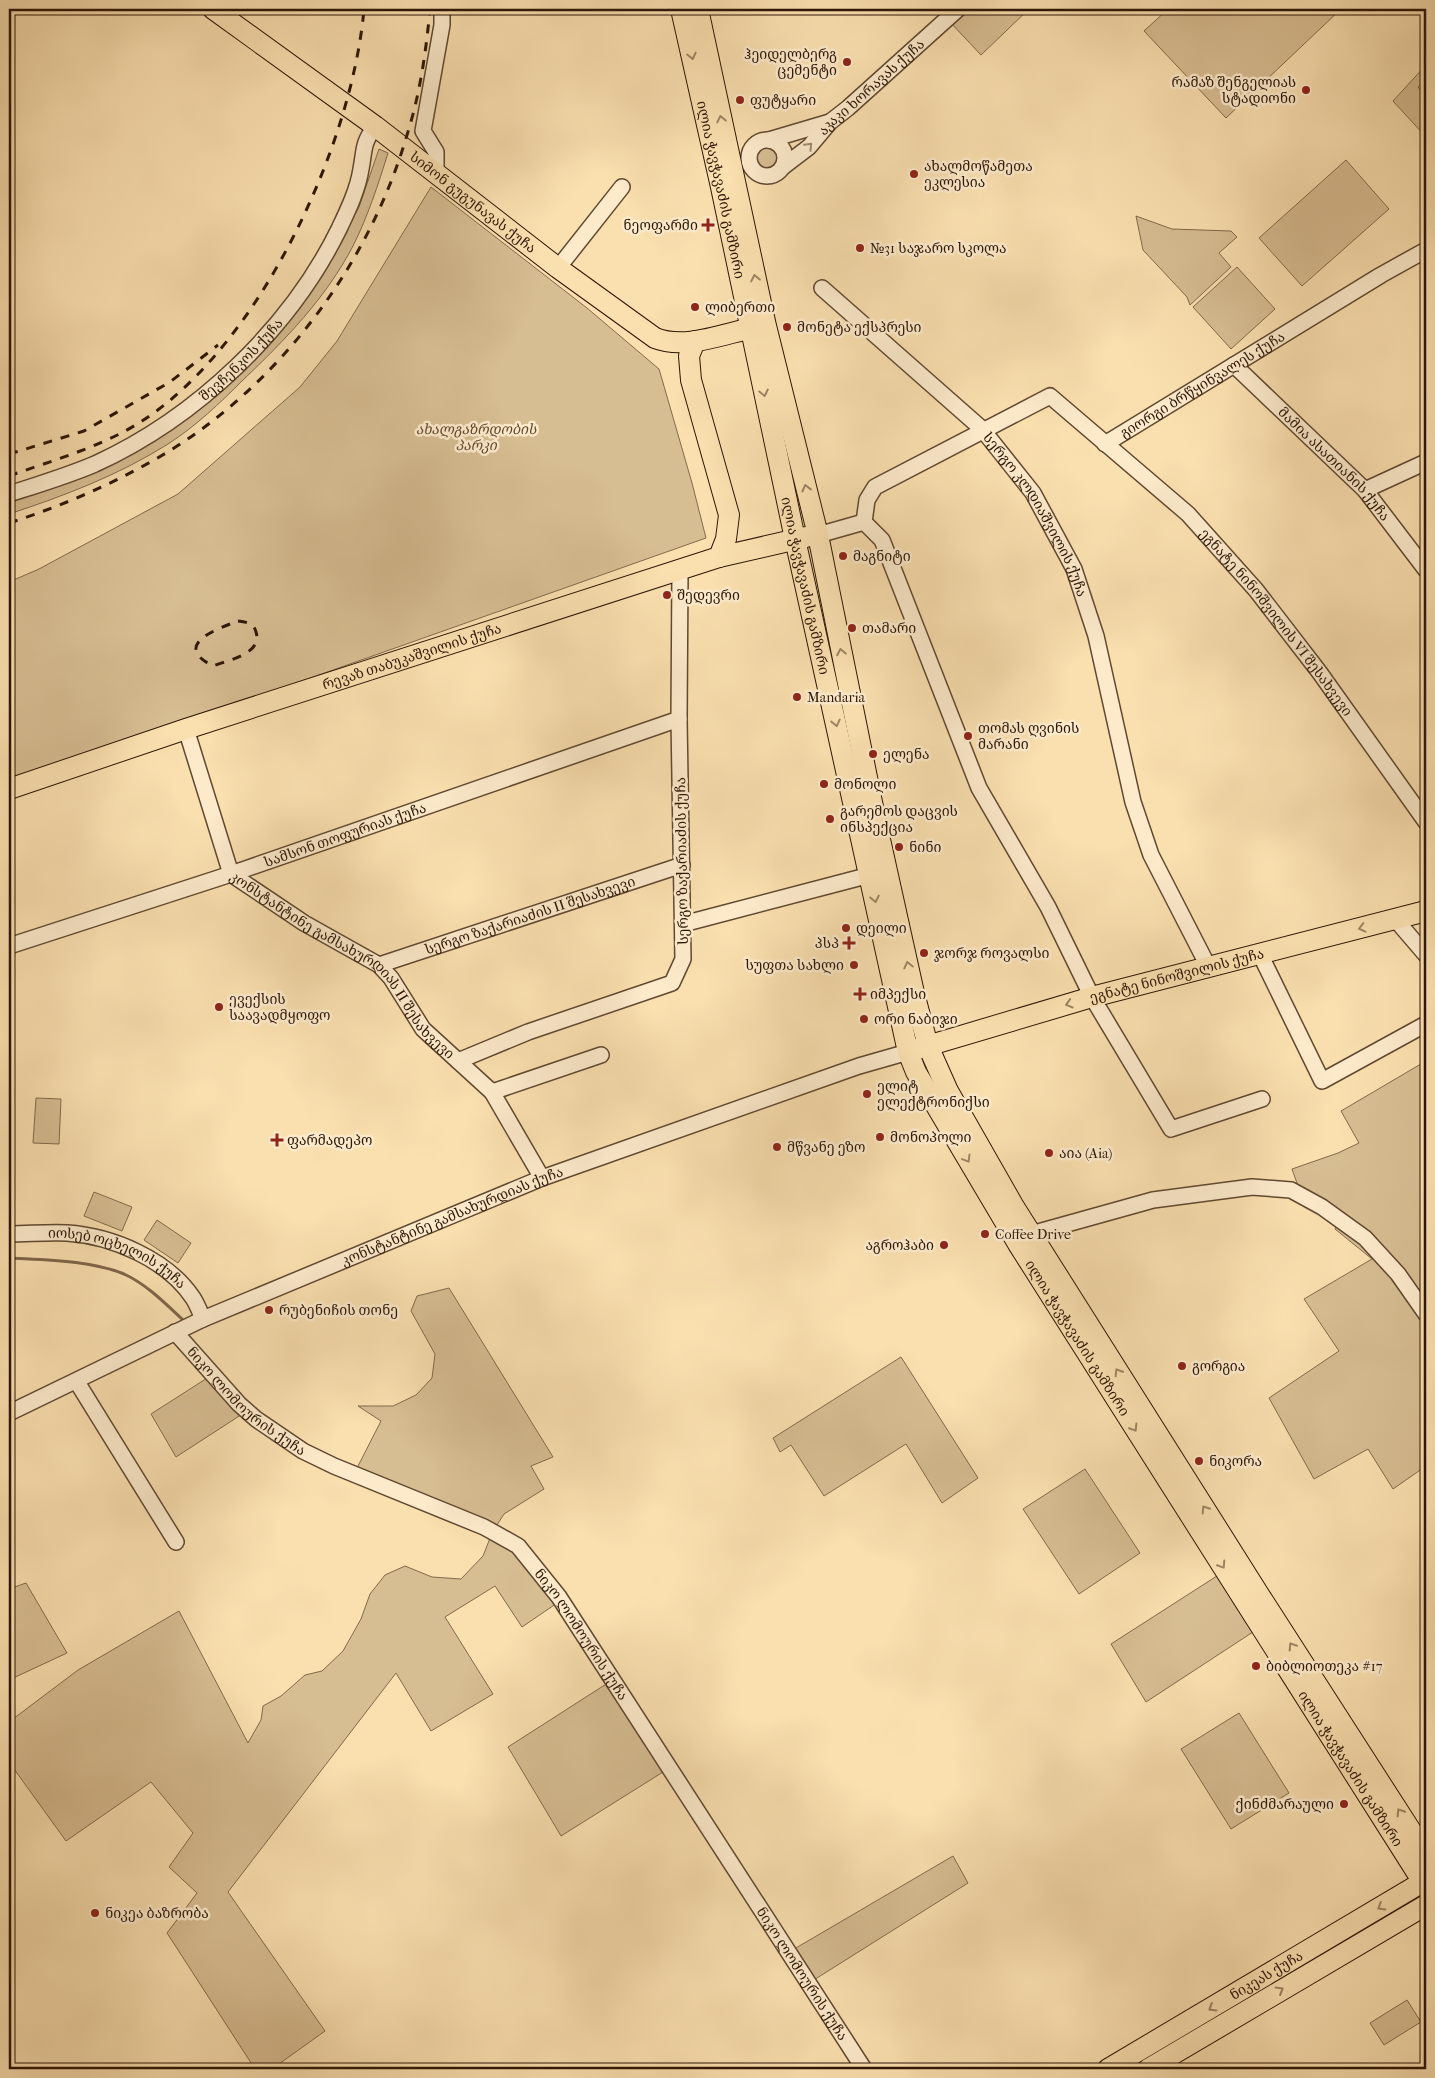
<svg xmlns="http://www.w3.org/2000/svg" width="1435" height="2078" viewBox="0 0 1435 2078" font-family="'IM FELL French Canon','Noto Serif Georgian',serif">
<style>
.green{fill:#d7bd92;stroke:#826a4c}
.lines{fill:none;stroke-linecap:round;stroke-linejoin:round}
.stream{stroke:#7e6649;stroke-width:3}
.minor-casing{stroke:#604830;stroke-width:18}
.major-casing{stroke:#2c1606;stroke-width:22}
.minor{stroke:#fceacb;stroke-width:15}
.major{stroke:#fadfaf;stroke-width:20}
.rail{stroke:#2c1606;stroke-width:3;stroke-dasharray:9 9;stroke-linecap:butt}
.oneway{stroke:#9d8563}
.oneway2{stroke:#9e8b72}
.poi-dot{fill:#8f2418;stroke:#fceacb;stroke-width:2}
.labels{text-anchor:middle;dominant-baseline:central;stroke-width:5;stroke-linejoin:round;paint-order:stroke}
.poi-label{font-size:14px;fill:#2c1606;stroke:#fceacb;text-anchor:start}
.street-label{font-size:14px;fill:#2c1606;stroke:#fceacb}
.park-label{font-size:14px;font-style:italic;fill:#5f4830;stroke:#fceacb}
</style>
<rect width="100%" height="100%" fill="#fadfaf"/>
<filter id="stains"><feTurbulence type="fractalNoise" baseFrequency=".004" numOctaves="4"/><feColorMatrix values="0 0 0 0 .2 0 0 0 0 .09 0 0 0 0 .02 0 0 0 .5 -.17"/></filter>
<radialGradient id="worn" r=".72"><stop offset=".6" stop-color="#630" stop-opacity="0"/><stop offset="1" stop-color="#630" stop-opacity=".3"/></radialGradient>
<!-- green -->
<g class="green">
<path d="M 963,9 L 1029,9 L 981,55 L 950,22 Z"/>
<path d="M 1168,9 L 1341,9 L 1226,118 L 1144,31 Z"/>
<path d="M 1426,65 L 1426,80 L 1418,87 L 1426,96 L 1426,137 L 1393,101 Z"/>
<circle cx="766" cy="157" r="11"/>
<path d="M 379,149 L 388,153 C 378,185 368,216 353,246 C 326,298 285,340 243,380 C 220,403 196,426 168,444 C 119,475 64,496 9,514 L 9,501 L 97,471 L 248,364 L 291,318 L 323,275 L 359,207 Z"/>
<path d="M 1346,160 L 1389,209 L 1302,286 L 1259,238 Z"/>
<path d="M 431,187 L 587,308 L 659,369 L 692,483 L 706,538 L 186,722 L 9,780 L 9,582 L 39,569 L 178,494 L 300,387 L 337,341 Z"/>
<path d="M 1136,216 L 1172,229 L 1231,231 L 1237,237 L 1219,253 L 1231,267 L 1190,305 L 1187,297 L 1143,250 Z"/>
<path d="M 1237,267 L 1275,309 L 1231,349 L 1193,307 Z"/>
<path d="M 1426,1061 L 1426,1466 L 1393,1489 L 1368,1449 L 1314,1479 L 1269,1398 L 1339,1351 L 1304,1299 L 1372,1259 L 1335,1229 L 1342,1212 L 1298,1186 L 1292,1169 L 1338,1153 L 1359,1143 L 1341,1111 Z"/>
<path d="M 36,1098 L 61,1099 L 59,1144 L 33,1143 Z"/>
<path d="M 94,1192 L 132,1207 L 122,1231 L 84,1216 Z"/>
<path d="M 157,1220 L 191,1243 L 178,1263 L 144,1240 Z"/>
<path d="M 449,1288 L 553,1457 L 531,1466 L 544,1489 L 504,1514 L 495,1528 L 563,1599 L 522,1627 L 495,1586 L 445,1617 L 493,1694 L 431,1731 L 396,1673 L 228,1892 L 325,2031 L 272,2069 L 255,2069 L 167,1933 L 197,1893 L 169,1867 L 193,1833 L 151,1782 L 66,1841 L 9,1762 L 9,1722 L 78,1670 L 179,1611 L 248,1743 L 261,1720 L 263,1706 L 281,1696 L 305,1675 L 322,1671 L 343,1651 L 361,1619 L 370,1594 L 385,1575 L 405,1566 L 432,1577 L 461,1579 L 483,1556 L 494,1528 L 357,1468 L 381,1421 L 358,1406 L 393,1406 L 416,1395 L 432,1378 L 435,1354 L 411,1311 L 417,1296 Z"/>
<path d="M 901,1357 L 978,1478 L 942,1503 L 906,1444 L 824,1496 L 791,1445 L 780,1452 L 773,1438 Z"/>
<path d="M 215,1373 L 250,1409 L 176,1457 L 151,1414 Z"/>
<path d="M 1085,1469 L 1140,1553 L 1079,1594 L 1023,1509 Z"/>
<path d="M 1220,1574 L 1256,1630 L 1146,1702 L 1111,1644 Z"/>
<path d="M 26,1583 L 67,1653 L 9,1680 L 9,1589 Z"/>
<path d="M 614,1679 L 671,1767 L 561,1836 L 508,1747 Z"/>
<path d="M 1239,1713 L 1289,1793 L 1231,1829 L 1181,1749 Z"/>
<path d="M 953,1856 L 968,1883 L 809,1983 L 789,1952 Z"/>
<path d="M 1407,2000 L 1421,2022 L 1384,2045 L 1370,2023 Z"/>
</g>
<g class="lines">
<!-- stream -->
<path class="stream" d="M 9,1258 C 45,1260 90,1260 124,1274 C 146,1284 165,1303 182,1319"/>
<!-- minor casing -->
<g class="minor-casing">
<g id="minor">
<circle cx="767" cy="158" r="18"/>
<path d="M 769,140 L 830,122"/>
<path id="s1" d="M 784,166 L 809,147 L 830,122 L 848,108 L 958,9"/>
<path d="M 436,173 L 436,152 L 423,131 L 442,25 L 442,9"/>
<path d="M 558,268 L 622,187"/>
<path id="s2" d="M 822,288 L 982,429 L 1033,493 L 1074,569 L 1096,636 L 1133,802 L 1151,855 L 1209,968"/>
<path id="s3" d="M 1234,365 L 1365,490 L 1426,570"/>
<path id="s4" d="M 1105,444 L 1381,275 L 1426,250"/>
<path d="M 1365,490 L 1426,462"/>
<path id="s5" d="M 9,494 C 37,485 67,476 95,464 C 196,418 290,329 339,229 C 348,210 358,189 361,169 C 365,148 362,145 375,126"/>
<path id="s6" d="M 864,522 L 867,500 L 875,487 L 1050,396 L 1188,514 L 1256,590 L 1320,673 L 1426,822"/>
<path d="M 864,522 L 882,540 L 979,788 L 1048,907 L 1092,997 L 1171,1129 L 1262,1099"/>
<path d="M 818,535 L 864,522"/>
<path id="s7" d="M 186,729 L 231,874 L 304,923 L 379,965 L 391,978 L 423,1029 L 492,1092 L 542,1178"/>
<path d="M 1396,920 L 1426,955"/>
<path d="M 683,924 L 870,875"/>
<path id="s8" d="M 9,946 L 231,874 L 679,719"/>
<path d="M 1260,954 L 1322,1081 L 1426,1024"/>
<path id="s9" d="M 379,965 L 682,865"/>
<path d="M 458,1061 L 528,1032 L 672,983 L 683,959 L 679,719 L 680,570"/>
<path d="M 492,1092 L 601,1055"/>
<path id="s10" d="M 9,1234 C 28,1234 48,1232 67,1233 C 112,1236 167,1259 193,1298 C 197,1304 200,1312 203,1319"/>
<path d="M 1031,1234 L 1153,1200 L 1252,1187 L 1291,1190 L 1322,1207 L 1365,1238 L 1398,1274 L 1426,1314"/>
<path id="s11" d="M 175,1332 L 239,1404 L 256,1419 L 303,1451 L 334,1466 L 484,1527 L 518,1546 L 559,1597 L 864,2069"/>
<path d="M 77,1382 L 176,1542"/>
<path id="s12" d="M 9,1413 L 203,1319 L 542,1178 L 859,1066 L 908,1052"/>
</g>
</g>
<!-- major casing -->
<g class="major-casing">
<g id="major">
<path id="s13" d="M 213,9 L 375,126 L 558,268 L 655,338 C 687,351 729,331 763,326"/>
<path id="s14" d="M 681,9 L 721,187 L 795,539 L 908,1052 L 916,1072 L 1018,1244 L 1426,1887"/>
<path d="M 698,9 L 766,326 L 818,535 L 875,817 L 914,993 L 928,1046 L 948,1091 L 1013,1205 L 1260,1596 L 1426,1854"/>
<path d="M 695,341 L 689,356 L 691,380 L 729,515 L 726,539 L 719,557"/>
<path id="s15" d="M 9,789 L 186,729 L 719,557 L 806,537"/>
<path id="s16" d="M 917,1049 L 1092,997 L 1426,911"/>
<path id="s17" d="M 1108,2069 L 1426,1880"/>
<path d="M 1148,2069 L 1426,1905"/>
</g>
</g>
<!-- minor -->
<use href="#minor" class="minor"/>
<!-- major -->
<use href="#major" class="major"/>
<!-- rail -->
<g class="rail">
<path d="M 9,450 L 16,452 L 84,431 L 170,382 L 218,345"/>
<path d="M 9,476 C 53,460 102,447 142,421 C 260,345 352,146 364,9"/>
<path d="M 9,523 C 65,505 120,481 171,450 C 283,380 370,262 407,135 C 420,94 426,52 430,9"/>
<path d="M 238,621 C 246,622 254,623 256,632 C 263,654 228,660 213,666 C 171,645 217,629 238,621 Z"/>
</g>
</g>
<!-- one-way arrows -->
<defs><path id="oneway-chevron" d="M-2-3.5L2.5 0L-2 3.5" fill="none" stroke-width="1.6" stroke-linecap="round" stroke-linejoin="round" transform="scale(1.25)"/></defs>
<g class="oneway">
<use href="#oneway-chevron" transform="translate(692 56) rotate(77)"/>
<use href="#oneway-chevron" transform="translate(721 119) rotate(-102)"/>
<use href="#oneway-chevron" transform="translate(755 278) rotate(-102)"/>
<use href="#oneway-chevron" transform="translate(764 393) rotate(78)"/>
<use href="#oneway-chevron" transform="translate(806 488) rotate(-104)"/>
<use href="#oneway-chevron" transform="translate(841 652) rotate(-101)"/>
<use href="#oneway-chevron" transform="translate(836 723) rotate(77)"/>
<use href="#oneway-chevron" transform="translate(875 899) rotate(78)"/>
<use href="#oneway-chevron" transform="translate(1362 928) rotate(166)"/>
<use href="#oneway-chevron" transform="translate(908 965) rotate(-103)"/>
<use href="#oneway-chevron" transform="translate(1069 1004) rotate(163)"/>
<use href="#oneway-chevron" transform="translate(967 1159) rotate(59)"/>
<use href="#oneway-chevron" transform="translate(1118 1372) rotate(-122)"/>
<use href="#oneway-chevron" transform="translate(1134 1428) rotate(58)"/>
<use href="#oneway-chevron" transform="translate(1205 1509) rotate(-123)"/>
<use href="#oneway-chevron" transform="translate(1222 1565) rotate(57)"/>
<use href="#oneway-chevron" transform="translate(1292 1646) rotate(-123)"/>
<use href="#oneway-chevron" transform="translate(1400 1812) rotate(-122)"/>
<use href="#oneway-chevron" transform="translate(1381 1907) rotate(149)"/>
<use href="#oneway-chevron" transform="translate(1280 1990) rotate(-31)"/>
<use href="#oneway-chevron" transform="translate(1212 2008) rotate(149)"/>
</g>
<use class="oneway2" href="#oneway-chevron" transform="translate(809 146) rotate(-46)"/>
<!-- markers -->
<g class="poi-dot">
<circle cx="847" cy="62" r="5"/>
<circle cx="1306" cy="90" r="5"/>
<circle cx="740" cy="100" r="5"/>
<circle cx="914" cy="174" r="5"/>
<path d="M705.5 217.5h5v5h5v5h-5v5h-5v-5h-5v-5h5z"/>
<circle cx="860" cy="248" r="5"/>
<circle cx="695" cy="307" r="5"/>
<circle cx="787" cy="327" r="5"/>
<circle cx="843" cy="556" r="5"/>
<circle cx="667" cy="595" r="5"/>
<circle cx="852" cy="628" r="5"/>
<circle cx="797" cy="697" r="5"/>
<circle cx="968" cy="736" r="5"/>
<circle cx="873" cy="754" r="5"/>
<circle cx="824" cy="784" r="5"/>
<circle cx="830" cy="819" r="5"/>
<circle cx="899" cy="847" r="5"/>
<circle cx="846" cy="928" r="5"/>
<path d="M846.5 935.5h5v5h5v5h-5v5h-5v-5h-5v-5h5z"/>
<circle cx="924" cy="953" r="5"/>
<circle cx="854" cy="965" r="5"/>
<path d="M857.5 986.5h5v5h5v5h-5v5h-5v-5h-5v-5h5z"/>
<circle cx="219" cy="1007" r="5"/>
<circle cx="864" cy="1019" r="5"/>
<circle cx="867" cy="1094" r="5"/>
<circle cx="880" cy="1137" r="5"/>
<path d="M274.5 1132.5h5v5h5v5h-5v5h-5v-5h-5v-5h5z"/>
<circle cx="777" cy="1147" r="5"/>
<circle cx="1049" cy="1153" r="5"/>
<circle cx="985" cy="1234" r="5"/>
<circle cx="944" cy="1245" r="5"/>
<circle cx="269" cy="1310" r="5"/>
<circle cx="1182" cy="1366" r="5"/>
<circle cx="1199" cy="1461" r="5"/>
<circle cx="1256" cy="1666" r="5"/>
<circle cx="1344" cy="1804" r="5"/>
<circle cx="95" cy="1913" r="5"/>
</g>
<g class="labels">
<!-- poi labels -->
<g class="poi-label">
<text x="837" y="54" text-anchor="end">ჰეიდელბერგ<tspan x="837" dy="16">ცემენტი</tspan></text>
<text x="1296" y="82" text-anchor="end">რამაზ შენგელიას<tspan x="1296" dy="16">სტადიონი</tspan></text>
<text x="750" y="100">ფუტყარი</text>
<text x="924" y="166">ახალმოწამეთა<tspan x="924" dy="16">ეკლესია</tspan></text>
<text x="698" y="225" text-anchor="end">ნეოფარმი</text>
<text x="870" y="248">№31 საჯარო სკოლა</text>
<text x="705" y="307">ლიბერთი</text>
<text x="797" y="327">მონეტა ექსპრესი</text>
<text x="853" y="556">მაგნიტი</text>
<text x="677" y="595">შედევრი</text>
<text x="862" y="628">თამარი</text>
<text x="807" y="697">Mandaria</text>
<text x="978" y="728">თომას ღვინის<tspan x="978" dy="16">მარანი</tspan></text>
<text x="883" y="754">ელენა</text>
<text x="834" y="784">მონოლი</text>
<text x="840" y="811">გარემოს დაცვის<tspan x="840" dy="16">ინსპექცია</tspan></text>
<text x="909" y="847">ნინი</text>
<text x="856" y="928">დეილი</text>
<text x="839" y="943" text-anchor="end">პსპ</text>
<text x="934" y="953">ჯორჯ როვალსი</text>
<text x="844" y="965" text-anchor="end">სუფთა სახლი</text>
<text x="870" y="994">იმპექსი</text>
<text x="229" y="999">ევექსის<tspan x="229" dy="16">საავადმყოფო</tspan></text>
<text x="874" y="1019">ორი ნაბიჯი</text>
<text x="877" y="1086">ელიტ<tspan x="877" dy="16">ელექტრონიქსი</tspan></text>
<text x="890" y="1137">მონოპოლი</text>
<text x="287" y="1140">ფარმადეპო</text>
<text x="787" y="1147">მწვანე ეზო</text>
<text x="1059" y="1153">აია (Aia)</text>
<text x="995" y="1234">Coffee Drive</text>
<text x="934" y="1245" text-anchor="end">აგროჰაბი</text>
<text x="279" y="1310">რუბენიჩის თონე</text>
<text x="1192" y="1366">გორგია</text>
<text x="1209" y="1461">ნიკორა</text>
<text x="1266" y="1666">ბიბლიოთეკა #17</text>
<text x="1334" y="1804" text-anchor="end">ქინძმარაული</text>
<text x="105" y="1913">ნიკეა ბაზრობა</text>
</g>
<!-- street labels -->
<g class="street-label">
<text stroke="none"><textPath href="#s1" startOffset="118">აკაკი ხორავას ქუჩა</textPath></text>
<text stroke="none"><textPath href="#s14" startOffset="185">ილია ჭავჭავაძის გამზირი</textPath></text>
<text stroke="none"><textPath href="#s13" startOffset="324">სიმონ გუგუნავას ქუჩა</textPath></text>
<text stroke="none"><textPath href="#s5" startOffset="272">შევჩენკოს ქუჩა</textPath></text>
<text stroke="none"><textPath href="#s4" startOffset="114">გიორგი ბრწყინვალეს ქუჩა</textPath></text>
<text stroke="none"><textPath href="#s3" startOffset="141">მამია ასათიანის ქუჩა</textPath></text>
<text stroke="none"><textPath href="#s2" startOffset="315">სერგო კლდიაშვილის ქუჩა</textPath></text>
<text stroke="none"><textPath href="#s14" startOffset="590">ილია ჭავჭავაძის გამზირი</textPath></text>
<text stroke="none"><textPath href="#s6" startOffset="556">ეგნატე ნინოშვილის VI შესახვევი</textPath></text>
<text stroke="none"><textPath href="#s15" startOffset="424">რევაზ თაბუკაშვილის ქუჩა</textPath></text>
<text stroke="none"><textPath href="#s8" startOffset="354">სამსონ თოფურიას ქუჩა</textPath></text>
<text transform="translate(682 861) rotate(-91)">სერგო ზაქარიაძის ქუჩა</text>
<text stroke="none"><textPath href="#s9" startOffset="159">სერგო ზაქარიაძის II შესახვევი</textPath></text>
<text stroke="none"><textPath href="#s7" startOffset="298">კონსტანტინე გამსახურდიას II შესახვევი</textPath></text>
<text stroke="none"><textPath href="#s16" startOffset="270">ეგნატე ნინოშვილის ქუჩა</textPath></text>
<text stroke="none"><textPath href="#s12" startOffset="485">კონსტანტინე გამსახურდიას ქუჩა</textPath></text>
<text stroke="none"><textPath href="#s10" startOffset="114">იოსებ ოცხელის ქუჩა</textPath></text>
<text stroke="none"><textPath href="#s14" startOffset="1400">ილია ჭავჭავაძის გამზირი</textPath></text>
<text stroke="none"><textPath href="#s11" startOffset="100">ნიკო ლომოურის ქუჩა</textPath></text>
<text stroke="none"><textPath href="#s11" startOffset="520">ნიკო ლომოურის ქუჩა</textPath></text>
<text stroke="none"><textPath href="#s14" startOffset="1910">ილია ჭავჭავაძის გამზირი</textPath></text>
<text stroke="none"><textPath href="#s11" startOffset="925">ნიკო ლომოურის ქუჩა</textPath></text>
<text stroke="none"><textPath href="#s17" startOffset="184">ნიკეას ქუჩა</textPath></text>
</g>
<!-- park labels -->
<g class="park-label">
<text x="476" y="429">ახალგაზრდობის<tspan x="476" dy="16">პარკი</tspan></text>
</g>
</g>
<!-- margin -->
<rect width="1435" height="2078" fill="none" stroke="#fadfaf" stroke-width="30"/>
<rect x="10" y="10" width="1415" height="2058" fill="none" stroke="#2c1606" stroke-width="2.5"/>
<rect x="15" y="15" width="1405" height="2048" fill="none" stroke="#2c1606"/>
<rect width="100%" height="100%" filter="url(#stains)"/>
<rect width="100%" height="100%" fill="url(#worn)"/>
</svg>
